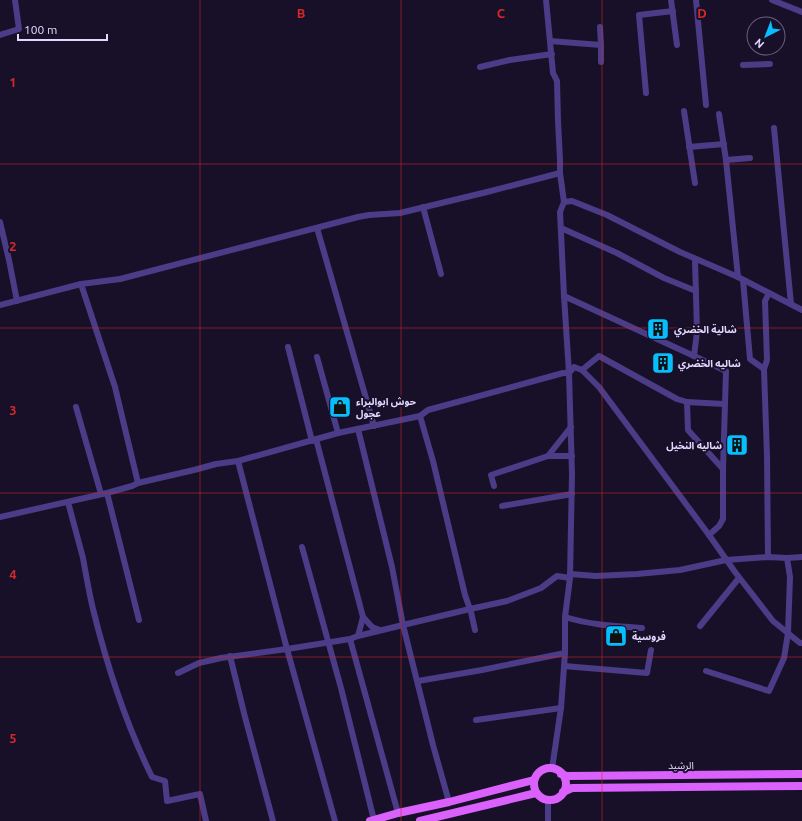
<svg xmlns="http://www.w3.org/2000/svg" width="802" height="821" viewBox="0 0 802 821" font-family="Ubuntu,'Noto Sans Arabic',sans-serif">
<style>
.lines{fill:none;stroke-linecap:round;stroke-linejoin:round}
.minor{stroke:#4b3c87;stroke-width:6}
.major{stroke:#db61fd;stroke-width:8}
.grid{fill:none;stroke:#d62828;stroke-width:1;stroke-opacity:0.55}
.labels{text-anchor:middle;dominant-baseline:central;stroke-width:4;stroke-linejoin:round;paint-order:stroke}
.poi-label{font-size:10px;font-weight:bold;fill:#e3d9ff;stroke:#181029;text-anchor:start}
.street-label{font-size:10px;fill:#e3d9ff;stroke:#181029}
.grid-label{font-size:13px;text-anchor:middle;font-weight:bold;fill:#d62828;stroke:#181029;stroke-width:4;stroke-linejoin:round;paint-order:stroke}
</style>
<rect width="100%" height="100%" fill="#181029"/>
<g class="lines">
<!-- minor -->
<g class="minor">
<path d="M 546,0 L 553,73 L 557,81 L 558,121 L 560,160 L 560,173 L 564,202 L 560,212 L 564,296 L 569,373 L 572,474 L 570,578 L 565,617 L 565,653 L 561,708 L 552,769"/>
<path d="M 671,0 L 677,45"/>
<path d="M 696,0 L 706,105"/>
<path d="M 772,0 L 802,12"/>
<path d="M 600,27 L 601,45"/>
<path d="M 0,35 L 19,29 L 15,0"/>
<path d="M 550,41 L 601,45 L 601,62"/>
<path d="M 743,65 L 770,64"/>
<path d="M 480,67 L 510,60 L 552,54"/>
<path d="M 646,93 L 639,15 L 673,11"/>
<path d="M 684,111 L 695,183"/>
<path d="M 719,114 L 726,160 L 738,277"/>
<path d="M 774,128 L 791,304"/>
<path d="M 689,147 L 724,144"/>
<path d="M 726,160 L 750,158"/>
<path d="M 564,202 L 572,201 L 607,215 L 680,252 L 738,277 L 802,310"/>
<path d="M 423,207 L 441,274"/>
<path d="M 0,222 L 9,260 L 17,301"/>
<path d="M 317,228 L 374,426"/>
<path d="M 561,228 L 617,253 L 664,278 L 696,291"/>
<path d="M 743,280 L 750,359 L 764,369 L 767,456 L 768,557"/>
<path d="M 81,284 L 115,387 L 138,483"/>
<path d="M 564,296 L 694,356 L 726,371 L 723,469 L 723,519 L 719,526 L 709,535"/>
<path d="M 0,305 L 81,284 L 120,279 L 358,217 L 369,215 L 400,213 L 487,192 L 560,173"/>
<path d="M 288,347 L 312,441"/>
<path d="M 694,356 L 697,332 L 695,259"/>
<path d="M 317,357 L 338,433"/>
<path d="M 764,369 L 767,360 L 765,301 L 769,293"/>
<path d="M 582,370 L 599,356 L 677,399 L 687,402 L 688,430 L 723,469"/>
<path d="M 687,402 L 724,404"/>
<path d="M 76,407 L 101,494"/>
<path d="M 420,416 L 433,461 L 465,595 L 471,612 L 475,630"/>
<path d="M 358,429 L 392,567 L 403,625 L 470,609 L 507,601 L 541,588 L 557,576 L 570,578"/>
<path d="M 316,439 L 363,617 L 358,636 L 403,625 L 433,745 L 449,802"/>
<path d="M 548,456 L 571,427"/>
<path d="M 238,461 L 287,649 L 350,639 L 358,636"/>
<path d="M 494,486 L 491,475 L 548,456 L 572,456"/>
<path d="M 107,493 L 139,620"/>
<path d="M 68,502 C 73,521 78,539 83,558 C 86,575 89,592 93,609 C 107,666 126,724 152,777 L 165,781 L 167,801 L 200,794 L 206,821"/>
<path d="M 502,506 L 572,494"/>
<path d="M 0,517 L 107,493 L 132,486 L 138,483 L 194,470 L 216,464 L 238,461 L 338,433 L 420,416 L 428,410 L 563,373 L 569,373 L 574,367 L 582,370 L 599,387 L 709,535 L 735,572 L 773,621 L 800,643 L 802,643"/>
<path d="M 302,547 L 341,688 L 374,820"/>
<path d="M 787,558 L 802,557"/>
<path d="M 570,574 L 596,576 L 637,574 L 680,570 L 726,560 L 768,557 L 787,558 L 790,577 L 788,633 L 784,658 L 769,691 L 706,671"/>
<path d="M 363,617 L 372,627 L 380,630"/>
<path d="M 565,617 C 590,625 616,626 642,628"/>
<path d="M 700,626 L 739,578"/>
<path d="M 350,639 L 398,813"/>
<path d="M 230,656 L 245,717 L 273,821"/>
<path d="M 564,666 L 647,673 L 651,650"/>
<path d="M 178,673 L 199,663 L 221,658 L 287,649 L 335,821"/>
<path d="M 418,681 L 482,670 L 565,653"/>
<path d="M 476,720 L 561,708"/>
<path d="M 548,821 L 548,800"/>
</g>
<!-- major -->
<g class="major">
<circle cx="550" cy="784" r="16"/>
<path d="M 561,774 L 567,776 L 802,774"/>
<path d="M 563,792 L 572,788 L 802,786"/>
<path d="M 370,821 L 398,813 L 449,802 L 534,780"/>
<path d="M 420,821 L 536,793"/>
</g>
</g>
<!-- grid -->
<path class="grid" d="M 200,0 L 200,821M 401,0 L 401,821M 602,0 L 602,821M 0,164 L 802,164M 0,328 L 802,328M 0,493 L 802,493M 0,657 L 802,657"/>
<!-- icons -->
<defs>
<g id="building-square" transform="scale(1.15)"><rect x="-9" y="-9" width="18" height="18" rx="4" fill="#07bdfc" stroke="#181029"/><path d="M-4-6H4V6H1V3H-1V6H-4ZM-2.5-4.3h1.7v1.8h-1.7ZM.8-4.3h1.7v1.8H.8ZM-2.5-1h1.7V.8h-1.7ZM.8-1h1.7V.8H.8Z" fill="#111"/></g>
<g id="shop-square" transform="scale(1.15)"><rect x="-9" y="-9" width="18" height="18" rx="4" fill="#07bdfc" stroke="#181029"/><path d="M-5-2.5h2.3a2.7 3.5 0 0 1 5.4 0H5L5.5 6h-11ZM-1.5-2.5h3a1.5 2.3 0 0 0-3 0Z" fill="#111"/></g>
</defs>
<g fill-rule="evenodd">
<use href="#building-square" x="658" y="329"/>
<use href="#building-square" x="663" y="363"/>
<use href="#shop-square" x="340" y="407"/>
<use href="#building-square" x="737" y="445"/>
<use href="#shop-square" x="616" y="636"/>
</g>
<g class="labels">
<!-- poi labels -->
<g class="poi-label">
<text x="674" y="329">شالية الخضري</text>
<text x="678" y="363">شاليه الخضري</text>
<text x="356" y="401">حوش ابوالبراء<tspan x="356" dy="12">عجول</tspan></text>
<text x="722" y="445" text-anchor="end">شاليه النخيل</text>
<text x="632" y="636">فروسية</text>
</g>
<!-- street labels -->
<g class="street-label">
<text x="681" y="765">الرشيد</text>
</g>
</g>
<g class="grid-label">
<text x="301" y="18">B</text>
<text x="501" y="18">C</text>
<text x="702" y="18">D</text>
<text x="13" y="87">1</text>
<text x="13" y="251">2</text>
<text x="13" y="415">3</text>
<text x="13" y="579">4</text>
<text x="13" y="743">5</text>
</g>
<!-- north arrow -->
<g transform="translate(766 36) rotate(222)"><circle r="19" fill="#181029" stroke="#69607f"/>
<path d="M0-3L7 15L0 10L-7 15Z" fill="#07bdfc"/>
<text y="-6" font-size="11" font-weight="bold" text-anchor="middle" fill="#e3d9ff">N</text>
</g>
<!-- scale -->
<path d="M18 34v6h89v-6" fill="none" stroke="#e3d9ff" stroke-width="2"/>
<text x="24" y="34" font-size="12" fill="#e3d9ff" stroke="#181029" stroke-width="3" paint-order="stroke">100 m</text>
</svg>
